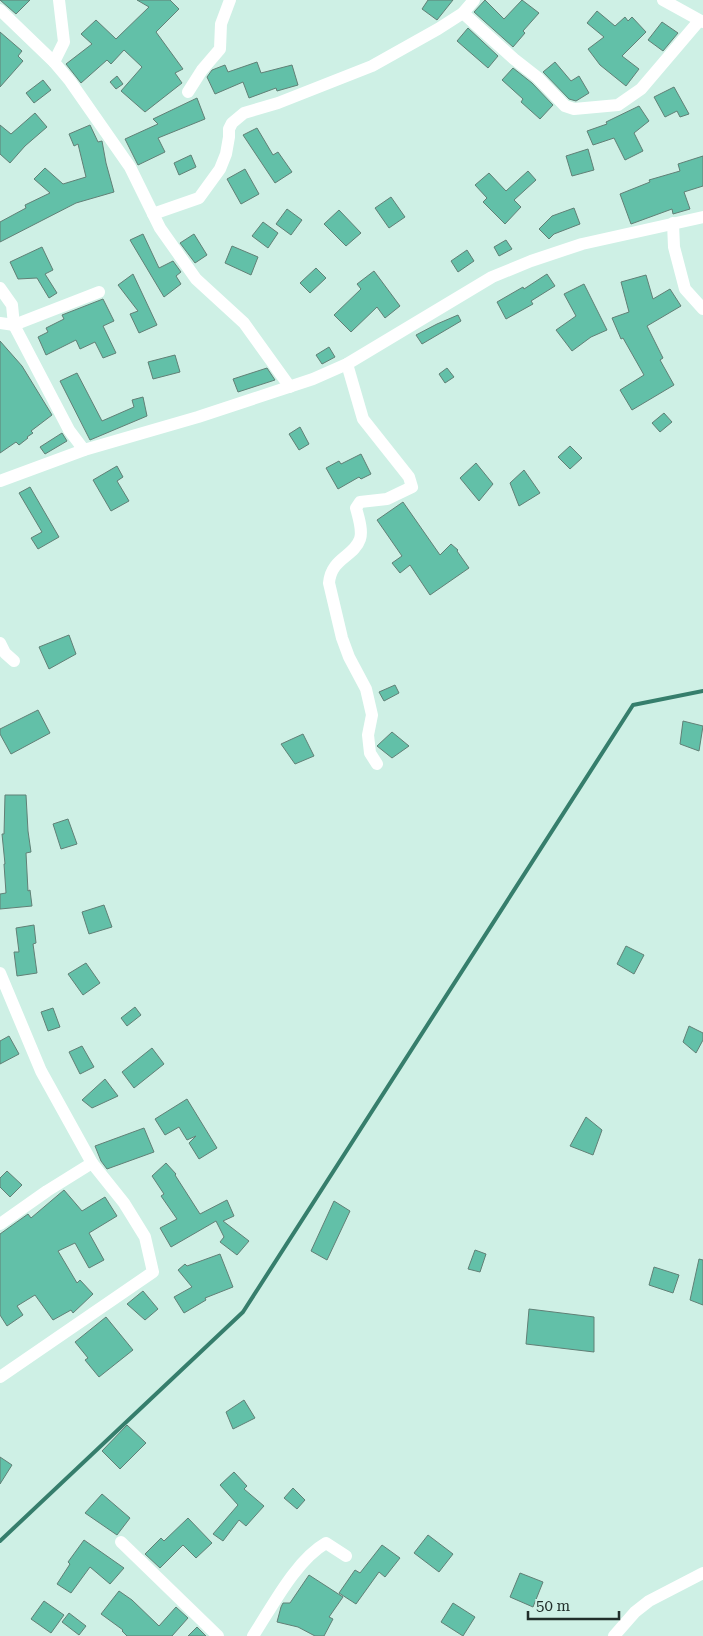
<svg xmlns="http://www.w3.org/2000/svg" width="703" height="1636" viewBox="0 0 703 1636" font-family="'Roboto Serif',serif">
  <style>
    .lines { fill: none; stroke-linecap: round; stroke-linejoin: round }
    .stream { stroke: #367e6c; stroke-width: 4 }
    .building { fill: #62c0a8; stroke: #618076 }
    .minor { stroke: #fff; stroke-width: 12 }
  </style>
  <rect width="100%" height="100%" fill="#cef0e5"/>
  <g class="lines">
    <polyline class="stream" points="0,1541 243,1312 633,705 703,691"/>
  </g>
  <g class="building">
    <polygon points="0,0 30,0 16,14"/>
    <polygon points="137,0 170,0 179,9 156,32 183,69 175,73 182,83 145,112 121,91 142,67 124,50 111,64 107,60 81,83 66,64 92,44 81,34 96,20 116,39 149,7"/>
    <polygon points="428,0 453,0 437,20 422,9"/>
    <polygon points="485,0 504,19 522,0 539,13 523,31 525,33 513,47 474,12"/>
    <polygon points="597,11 615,26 625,17 628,21 632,17 646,32 622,56 639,69 626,86 600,65 588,49 604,37 587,23"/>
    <polygon points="662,22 678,33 663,51 648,40"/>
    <polygon points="468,28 498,56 488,68 457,41"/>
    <polygon points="0,32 22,51 18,56 23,61 0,87"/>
    <polygon points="257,62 261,73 292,65 298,85 277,91 276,88 249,98 243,82 215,94 207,77 212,70 225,65 228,72"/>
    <polygon points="555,62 571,81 579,76 589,93 576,101 569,99 543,72"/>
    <polygon points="513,68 532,83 553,105 540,119 521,102 523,99 502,80"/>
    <polygon points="117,76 123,84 116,89 110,82"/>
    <polygon points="43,80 51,90 34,103 26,93"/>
    <polygon points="674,87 689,114 680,117 677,111 665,117 654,97"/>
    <polygon points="197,98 205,119 158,138 165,152 138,165 125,139 158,124 153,119"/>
    <polygon points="639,106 649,121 634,133 643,151 625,160 614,138 593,145 587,131 607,124 606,122"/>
    <polygon points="35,113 47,127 25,146 10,163 0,154 0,125 11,134"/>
    <polygon points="90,125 98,142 102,141 106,163 114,192 76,203 0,242 0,222 26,208 25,205 50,193 34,179 45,168 63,184 86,177 78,144 74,146 69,134"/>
    <polygon points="257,128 273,155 278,152 292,172 275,183 243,135"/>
    <polygon points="588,149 594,170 572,176 566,156"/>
    <polygon points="191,155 196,167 179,175 174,163"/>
    <polygon points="703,156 703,186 684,192 690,209 673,214 672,209 631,224 620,194 650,182 649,180 680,171 678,164"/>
    <polygon points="245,169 259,194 241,204 227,179"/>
    <polygon points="528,171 536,180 514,200 521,207 505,224 483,202 487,198 475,185 489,173 506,191"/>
    <polygon points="391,197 405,217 389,228 375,208"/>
    <polygon points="574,208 580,224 554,234 549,239 539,229 552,216"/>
    <polygon points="287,209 302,220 291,235 276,224"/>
    <polygon points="339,210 361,233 346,246 324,224"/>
    <polygon points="263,222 278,233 268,248 252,236"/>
    <polygon points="143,234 159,268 173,261 181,272 176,276 181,284 164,297 130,240"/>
    <polygon points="194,234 207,255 195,263 180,243"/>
    <polygon points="506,240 512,249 499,256 494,247"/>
    <polygon points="232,246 258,257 251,275 225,263"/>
    <polygon points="42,247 53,270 45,274 57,293 49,298 37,278 18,279 10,262"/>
    <polygon points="467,250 474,261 458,272 451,261"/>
    <polygon points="316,268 326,278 310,293 300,283"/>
    <polygon points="374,271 400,306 385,318 377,307 351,332 334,315 361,289 357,284"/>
    <polygon points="133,274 157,325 139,333 130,314 138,311 118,285"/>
    <polygon points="547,274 555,286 531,301 533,304 506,319 497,302 523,287 524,289"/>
    <polygon points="646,275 653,299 670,289 681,306 647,326 663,358 660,360 674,385 632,410 620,390 644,375 623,338 621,339 612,318 629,312 621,282"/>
    <polygon points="584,284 607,330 591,337 572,351 556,330 576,316 564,294"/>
    <polygon points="103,299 114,321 103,326 116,353 103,358 95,342 80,349 76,340 46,355 38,337 48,332 46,328 64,319 62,315"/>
    <polygon points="458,315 461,321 422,344 416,335 437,324"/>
    <polygon points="0,341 22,366 52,415 31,431 33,433 27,437 28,438 19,445 16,442 0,453"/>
    <polygon points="329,347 335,357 322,364 316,355"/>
    <polygon points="175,355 180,372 153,379 148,362"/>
    <polygon points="267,368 275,380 238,392 233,379"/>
    <polygon points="447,368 454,377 445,383 439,374"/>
    <polygon points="77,373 102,421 134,407 132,400 143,397 147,416 90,440 60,381"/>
    <polygon points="664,413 672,422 660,432 652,423"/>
    <polygon points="300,427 309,444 299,450 289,434"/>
    <polygon points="62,433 67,441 45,454 40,447"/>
    <polygon points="570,446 582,458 570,469 558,457"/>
    <polygon points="361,454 371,474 361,479 359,477 338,489 326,468 339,461 341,464"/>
    <polygon points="476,463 493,484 479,501 460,478"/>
    <polygon points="117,466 123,477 117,481 129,501 111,511 93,480"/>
    <polygon points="524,470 540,493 519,506 510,483"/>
    <polygon points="30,487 59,537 38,549 31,538 42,532 19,493"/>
    <polygon points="403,502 440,555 451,544 458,550 457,551 469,568 430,595 410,565 400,573 392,563 402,556 377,520"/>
    <polygon points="69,635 76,654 49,669 39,647"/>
    <polygon points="395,685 399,693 384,701 379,692"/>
    <polygon points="38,710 50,733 11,754 0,734 0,729"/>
    <polygon points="683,721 703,726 699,751 680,744"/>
    <polygon points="392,732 409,746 392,758 377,746"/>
    <polygon points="303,734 314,756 295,764 281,744"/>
    <polygon points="5,795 26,795 28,831 31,852 26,853 28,891 30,890 32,906 0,909 0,894 6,893 4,864 5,864 2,834 4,834"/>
    <polygon points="68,819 77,844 61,849 53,824"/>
    <polygon points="104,905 112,927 89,934 82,912"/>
    <polygon points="34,925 36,943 33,944 37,973 17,976 14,952 19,952 16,928"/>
    <polygon points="626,946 644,955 634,974 617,964"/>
    <polygon points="86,963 100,983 83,995 68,974"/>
    <polygon points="135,1007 141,1015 127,1026 121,1018"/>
    <polygon points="53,1008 60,1027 48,1031 41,1012"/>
    <polygon points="689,1026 703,1033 703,1040 696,1053 683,1042"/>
    <polygon points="9,1036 19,1054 0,1064 0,1041"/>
    <polygon points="82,1046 94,1067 80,1074 69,1052"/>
    <polygon points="152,1048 164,1064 134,1088 122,1072"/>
    <polygon points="105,1079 118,1096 92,1108 82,1100"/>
    <polygon points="187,1099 217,1148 199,1159 189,1143 196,1136 187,1140 179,1127 165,1135 155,1119"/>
    <polygon points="586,1117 602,1130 593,1155 570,1146"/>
    <polygon points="144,1128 154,1152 107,1169 101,1161 95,1146"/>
    <polygon points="166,1163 176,1174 175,1175 200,1214 227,1200 234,1216 223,1221 249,1241 237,1255 220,1242 224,1237 216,1221 171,1247 160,1228 177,1219 161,1196 164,1194 152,1176"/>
    <polygon points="7,1171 22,1185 10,1197 0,1187 0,1178"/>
    <polygon points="64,1190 82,1211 105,1197 117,1216 89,1233 104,1260 89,1268 75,1243 58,1251 77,1283 80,1280 93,1294 73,1313 71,1310 53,1320 35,1295 17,1306 23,1315 7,1326 0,1315 0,1234 28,1214 31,1218"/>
    <polygon points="334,1201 350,1211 327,1260 311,1251"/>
    <polygon points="475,1250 486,1254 480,1272 468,1269"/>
    <polygon points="220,1254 233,1287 205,1298 206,1300 184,1313 174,1297 192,1287 178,1270 185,1264 187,1266"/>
    <polygon points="699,1259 703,1260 703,1305 690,1300"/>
    <polygon points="654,1267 679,1275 673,1293 649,1285"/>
    <polygon points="143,1291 158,1309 145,1320 127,1304"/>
    <polygon points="529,1309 594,1317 594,1352 526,1344"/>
    <polygon points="106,1317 133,1350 99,1377 85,1360 88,1358 75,1342"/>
    <polygon points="244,1400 255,1418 233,1429 226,1412"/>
    <polygon points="127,1425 146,1443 120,1469 102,1451"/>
    <polygon points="0,1457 12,1465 0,1484"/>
    <polygon points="234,1472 247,1486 244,1489 264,1506 246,1526 239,1520 223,1541 213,1534 238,1505 220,1485"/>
    <polygon points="293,1488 305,1500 297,1509 284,1498"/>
    <polygon points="102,1494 130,1518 117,1535 85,1513"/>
    <polygon points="188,1518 212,1543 196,1558 183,1545 160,1568 145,1554 161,1538 164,1541"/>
    <polygon points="428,1535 453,1554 439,1572 414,1553"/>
    <polygon points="84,1540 124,1568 110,1584 90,1567 71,1593 57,1584 70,1564 68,1562"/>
    <polygon points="382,1545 400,1558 385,1577 379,1572 356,1604 339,1593 355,1570 360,1573"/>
    <polygon points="520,1573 543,1582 533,1607 510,1597"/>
    <polygon points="309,1575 343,1597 329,1617 333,1619 324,1636 315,1636 298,1627 277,1622 281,1607 283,1603 290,1603"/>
    <polygon points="119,1591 132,1600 159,1626 176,1607 188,1618 172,1636 127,1636 122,1631 123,1630 101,1614"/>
    <polygon points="44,1601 64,1615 51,1633 31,1619"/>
    <polygon points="453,1603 475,1617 463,1636 441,1622"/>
    <polygon points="69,1613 86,1626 79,1635 62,1622"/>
    <polygon points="197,1627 206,1636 188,1636"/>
  </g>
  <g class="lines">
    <g class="minor">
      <polyline points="663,0 703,22"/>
      <polyline points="0,10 54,62 70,81 130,167 160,228 196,279 244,323 290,387"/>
      <polyline points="463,13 514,59 537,77 565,106 574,109 618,105 641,89 699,21"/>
      <polyline points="54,62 64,42 59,0"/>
      <polyline points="188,92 202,70 220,49 221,24 230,0"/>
      <polyline points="153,214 199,198 220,169 226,154 229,137 229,129 232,123 244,113 278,103 372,66 438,29 463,13 474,0"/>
      <polyline points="673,223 674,247 685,289 703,309"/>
      <polyline points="0,288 12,305 14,325 69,430 84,450"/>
      <polyline points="0,323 14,325 99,292"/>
      <path d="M347 364 363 419 409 477 412 487 387 499 360 502 356 508C358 516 363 530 360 539 354 557 331 558 329 583L342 638 349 657 366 689 372 715 368 735 370 753 377 764"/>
      <polyline points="0,481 84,450 198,417 313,379 347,364 492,277 531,261 582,244 703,217"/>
      <polyline points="0,643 5,653 14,661"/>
      <polyline points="0,973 41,1071 92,1163 47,1191 0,1224"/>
      <polyline points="0,1377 153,1272 145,1237 124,1203 92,1163"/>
      <polyline points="121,1542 218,1636"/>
      <path d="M253 1636C272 1607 296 1560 326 1543L346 1556"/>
      <polyline points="614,1636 635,1612 649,1601 703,1573"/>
    </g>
  </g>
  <path d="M528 1611v8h91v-8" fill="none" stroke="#212e2a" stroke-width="2.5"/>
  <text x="536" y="1611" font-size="15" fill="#212e2a" stroke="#cef0e5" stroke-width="4" paint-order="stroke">50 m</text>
</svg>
